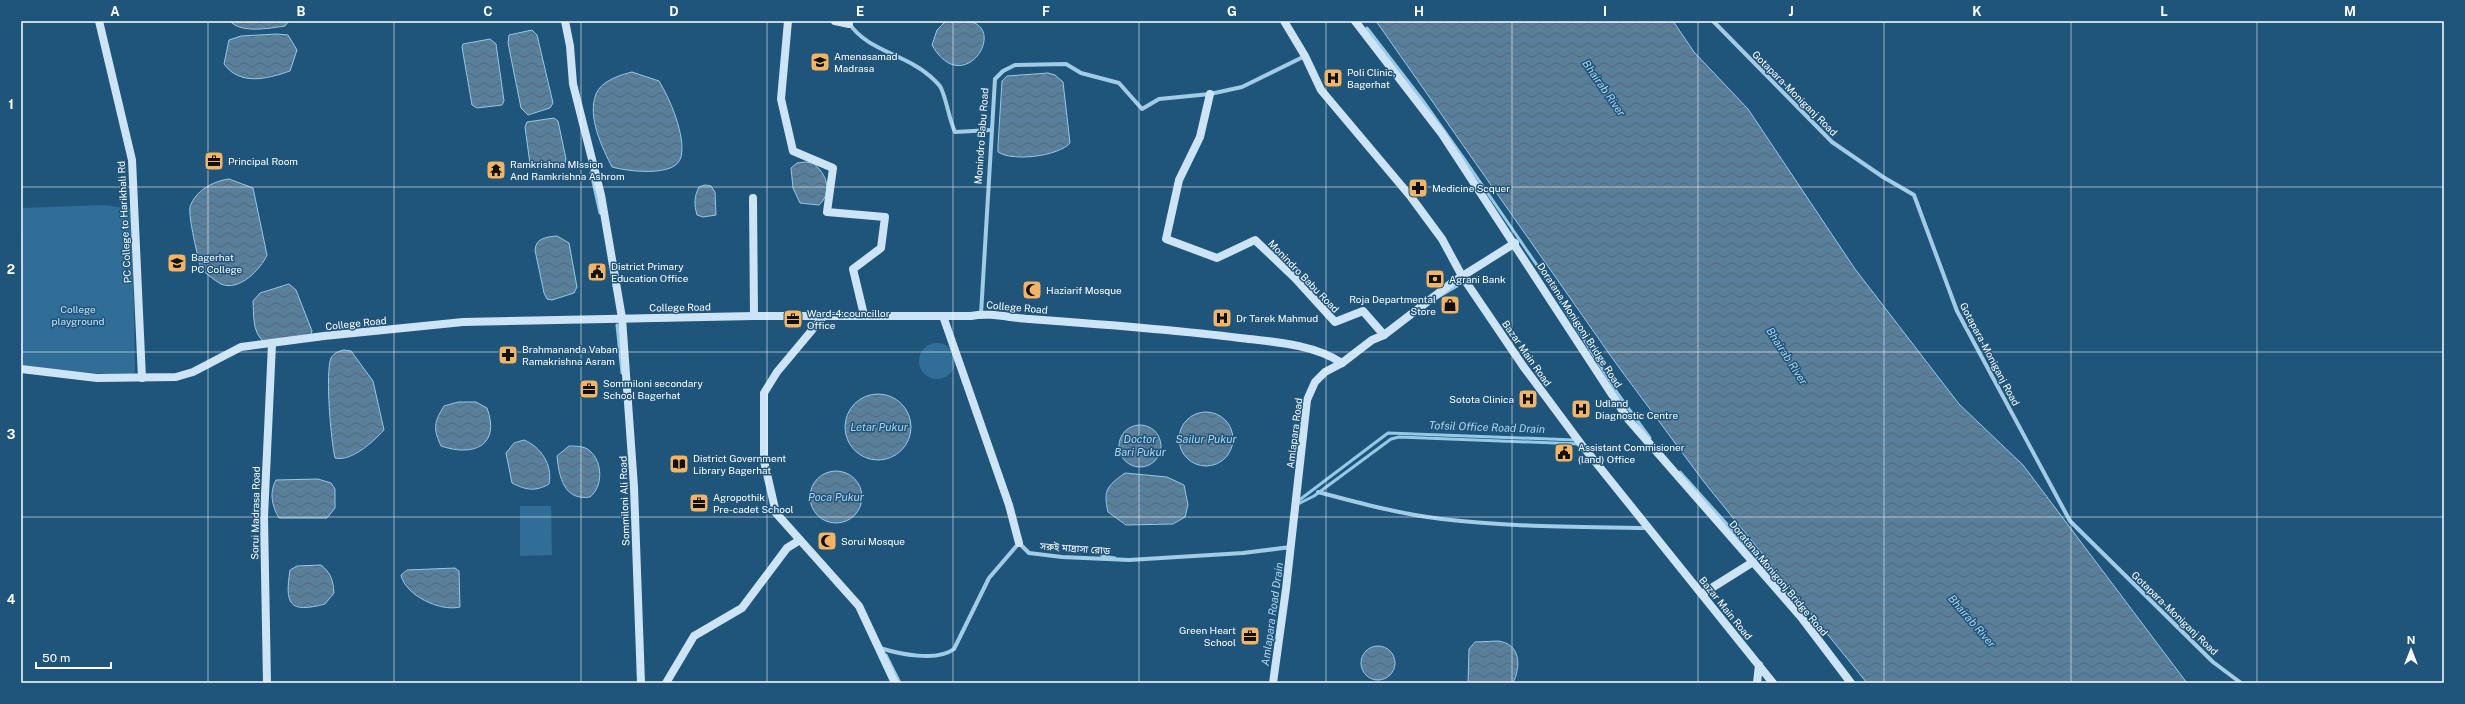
<svg xmlns="http://www.w3.org/2000/svg" width="2465" height="704" viewBox="0 0 2465 704" font-family="'Public Sans','Noto Sans Bengali',sans-serif">
  <style>
    .green { fill: #306e97 }
    .water { fill: url(#water-waves); stroke: #96c8e7 }
    .lines { fill: none; stroke-linecap: round; stroke-linejoin: round }
    .stream { stroke: #96c8e7; stroke-width: 3 }
    .street { stroke: #a2cbe6; stroke-width: 4 }
    .secondary { stroke: #cce4f5; stroke-width: 8 }
    .grid { fill: none; stroke: #fff; stroke-width: 1; stroke-opacity: 0.55 }
    .labels { text-anchor: middle; stroke-width: 3; stroke-linejoin: round; paint-order: stroke }
    .poi-label { font-size: 10px; fill: #fff; stroke: #20557b; text-anchor: start }
    .street-label { font-size: 10px; fill: #fff; stroke: #20557b }
    .park-label { font-size: 10px; fill: #c6e2f5; stroke: #20557b }
    .water-label { font-size: 11px; font-style: italic; fill: #aed4ee; stroke: #20557b }
    .neatline { fill: none; stroke: #fff; stroke-width: 1.5 }
    .grid-label { font-size: 13px; text-anchor: middle; font-weight: bold; fill: #fff }
  </style>
  <defs>
    <pattern id="water-waves" width="16" height="10" patternUnits="userSpaceOnUse"><rect width="16" height="10" fill="#597f9b"/><path d="M0 5q4-4 8 0t8 0" fill="none" stroke="#536877"/></pattern>
  </defs>
  <rect width="100%" height="100%" fill="#20557b"/>
  <g class="green">
    <polygon points="104,205 130,209 132,212 135,373 132,375 120,375 21,367 23,208"/>
    <circle cx="937" cy="361" r="18"/>
    <polygon points="520,506 551,506 552,555 520,556"/>
  </g>
  <g class="water">
    <path d="M230 21H289L285 26C270 28 241 34 230 21Z"/>
    <path d="M946 21C953 21 961 20 968 21 1009 28 963 100 932 45L937 30Z"/>
    <polygon points="1376,21 1673,21 1694,52 1748,109 1855,269 1959,404 2023,465 2187,683 1867,683 1704,482 1615,362"/>
    <polygon points="532,30 537,35 553,103 550,108 528,115 521,108 508,43 509,35"/>
    <path d="M277 34 288 35 297 50 290 71C267 79 240 86 224 64L229 40 241 36Z"/>
    <polygon points="490,39 496,44 504,101 502,105 477,108 472,105 462,47 463,44"/>
    <path d="M632 72 659 81C670 99 686 136 681 157 676 178 626 171 612 167 602 147 587 117 596 94 601 81 620 75 632 72Z"/>
    <path d="M1048 73 1055 75 1063 82 1070 143C1059 156 1013 162 998 152V145L1002 81 1007 76Z"/>
    <polygon points="554,118 558,121 566,159 565,163 537,168 530,164 525,127 527,122"/>
    <path d="M805 162 813 163C827 174 833 192 819 205L800 203 793 188 791 168 797 163Z"/>
    <path d="M229 179 253 188 267 255C261 269 239 292 221 284 214 280 207 274 201 269 198 258 188 216 190 207 195 191 213 181 229 179Z"/>
    <path d="M705 185 711 186 715 192 716 215 703 217 697 215C694 204 694 197 699 187Z"/>
    <path d="M557 236 569 243 577 287 574 293 552 300 547 299 544 293 535 250C536 238 546 237 557 236Z"/>
    <path d="M289 284 296 290 312 331 311 335 263 341C252 331 254 315 253 301L260 293Z"/>
    <path d="M344 350 351 351 373 381 384 430C373 442 351 462 335 458 331 441 325 373 331 358 334 353 339 351 344 350Z"/>
    <circle cx="878" cy="427" r="33"/>
    <path d="M458 402H476L487 408C501 446 473 457 441 446 433 429 434 422 444 406Z"/>
    <circle cx="1206" cy="439" r="27"/>
    <circle cx="1140" cy="446" r="21"/>
    <path d="M524 440C541 447 553 465 549 484 535 492 526 490 512 483L506 453 514 443Z"/>
    <path d="M569 446C576 446 585 446 590 451 603 462 603 487 590 497 564 501 559 477 557 456Z"/>
    <circle cx="836" cy="497" r="26"/>
    <path d="M1125 473 1167 477 1184 485 1188 505 1185 517 1173 524 1126 525 1108 512C1103 490 1107 486 1125 473Z"/>
    <path d="M318 479 331 483 335 489V508L327 518H279C272 506 269 493 276 480Z"/>
    <path d="M321 565C331 573 333 580 334 593L325 604C288 614 285 603 290 570L297 566Z"/>
    <path d="M455 568 459 571 460 607C440 612 405 595 401 575L407 570Z"/>
    <path d="M1498 641C1521 644 1521 666 1513 683H1468L1469 649 1475 642Z"/>
    <circle cx="1378" cy="663" r="17"/>
  </g>
  <g class="lines">
    <g class="stream">
      <polyline points="1367,28 1424,102 1465,160 1545,277 1618,394 1650,438"/>
      <polyline points="591,173 600,213"/>
      <polygon points="1461,274 1519,361 1581,444 1399,437 1391,439 1314,496 1296,505 1308,399 1315,383 1326,372 1342,363 1372,341 1384,335 1411,313 1457,286"/>
      <polyline points="617,325 622,373"/>
      <polyline points="1680,472 1762,563 1789,597"/>
      <polyline points="1298,501 1388,433 1575,440"/>
      <polyline points="1102,556 1115,558"/>
      <polyline points="886,655 900,683"/>
    </g>
    <g class="street">
      <polyline points="1713,21 1832,142 1883,177 1914,195 1957,311 2070,521 2213,662 2241,683"/>
      <path d="M849 23C867 51 906 54 931 77 934 80 939 84 941 88 947 101 949 119 955 132L991 130"/>
      <polyline points="981,314 995,79 1003,71 1015,65 1066,64 1081,73 1119,83 1142,109 1159,99 1210,94 1242,87 1305,56"/>
      <path d="M1318 492C1359 503 1400 514 1442 519 1510 527 1580 527 1648 528"/>
      <path d="M880 648C899 654 937 662 954 649L989 578 1019 543 1029 553 1062 557 1129 560 1243 553 1291 547"/>
    </g>
    <g class="secondary">
      <polyline points="99,21 132,160 142,378"/>
      <polyline points="565,21 570,46 573,84 601,195 622,318 634,487 641,683"/>
      <polyline points="788,21 781,99 793,151 833,168 827,212 885,217 881,248 853,269 864,315"/>
      <polyline points="835,21 849,24"/>
      <polyline points="1284,21 1305,56 1321,90 1411,197 1442,239 1462,276 1523,366 1581,444 1773,683"/>
      <polyline points="1355,21 1442,134 1628,419 1801,617 1851,683"/>
      <polyline points="1210,94 1200,137 1179,180 1166,239 1217,258 1255,240 1295,278 1335,322 1363,311 1384,335"/>
      <polyline points="753,198 754,316"/>
      <polyline points="943,316 1009,505 1019,543"/>
      <polyline points="823,317 777,372 764,393 764,461 776,513 859,606 895,683"/>
      <path d="M21 369 97 378 176 377 193 372 241 347 324 336 463 322 754 316H971C990 312 1010 318 1029 319 1099 324 1170 329 1240 338 1275 342 1313 344 1342 363"/>
      <polyline points="1702,594 1753,562"/>
      <polyline points="267,683 264,517 272,344"/>
      <polyline points="666,683 694,636 742,608 787,548 800,540"/>
      <polyline points="1273,683 1286,589 1307,400 1315,382 1325,372 1342,363 1372,340 1384,335 1453,282 1515,243"/>
      <polyline points="1757,683 1759,665"/>
    </g>
  </g>
  <path class="grid" d="M208 21V683M394 21V683M581 21V683M767 21V683M953 21V683M1139 21V683M1326 21V683M1512 21V683M1698 21V683M1884 21V683M2071 21V683M2257 21V683M21 187H2444M21 352H2444M21 517H2444"/>
  <defs>
    <g id="school-square" transform="scale(1)"><rect x="-9" y="-9" width="18" height="18" rx="4" fill="#f3b563" stroke="#20557b"/><path d="M0-5L7-2L0 1L-7-2ZM-4 1L0 2.5L4 1V4Q0 6-4 4Z" fill="#111"/></g>
    <g id="hospital-square" transform="scale(1)"><rect x="-9" y="-9" width="18" height="18" rx="4" fill="#f3b563" stroke="#20557b"/><path d="M-5-5h3v3.5h4V-5h3V5h-3V1.5h-4V5h-3Z" fill="#111"/></g>
    <g id="office-square" transform="scale(1)"><rect x="-9" y="-9" width="18" height="18" rx="4" fill="#f3b563" stroke="#20557b"/><path d="M-6-3h4V-5.5h4V-3h4V5H-6ZM-1-4.5V-3h2v-1.5ZM-6 0V1H6V0Z" fill="#111"/></g>
    <g id="temple-square" transform="scale(1)"><rect x="-9" y="-9" width="18" height="18" rx="4" fill="#f3b563" stroke="#20557b"/><path d="M0-6L5-2H3V0L6.5 2.5H4V6H1.5V3h-3V6H-4V2.5H-6.5L-3 0V-2H-5Z" fill="#111"/></g>
    <g id="pharmacy-square" transform="scale(1)"><rect x="-9" y="-9" width="18" height="18" rx="4" fill="#f3b563" stroke="#20557b"/><path d="M-2-6h4v4h4v4h-4v4h-4v-4h-4v-4h4Z" fill="#111"/></g>
    <g id="university-square" transform="scale(1)"><rect x="-9" y="-9" width="18" height="18" rx="4" fill="#f3b563" stroke="#20557b"/><path d="M0-5L7-2L0 1L-7-2ZM-4 1L0 2.5L4 1V4Q0 6-4 4Z" fill="#111"/></g>
    <g id="civic-square" transform="scale(1)"><rect x="-9" y="-9" width="18" height="18" rx="4" fill="#f3b563" stroke="#20557b"/><path d="M-.6-6.5H3V-4.5H.6V-3L4-1V1h2V6H-6V1h2V-1L-.6-3ZM-1.2 2.5V6h2.4V2.5Z" fill="#111"/></g>
    <g id="bank-square" transform="scale(1)"><rect x="-9" y="-9" width="18" height="18" rx="4" fill="#f3b563" stroke="#20557b"/><path d="M-6-4H6V4H-6ZM0-2.3a2.3 2.3 0 1 0 0 4.6a2.3 2.3 0 1 0 0-4.6Z" fill="#111"/></g>
    <g id="mosque-square" transform="scale(1)"><rect x="-9" y="-9" width="18" height="18" rx="4" fill="#f3b563" stroke="#20557b"/><path d="M3.5-4.9A6 6 0 1 0 3.5 4.9A5 5 0 1 1 3.5-4.9Z" fill="#111"/></g>
    <g id="shop-square" transform="scale(1)"><rect x="-9" y="-9" width="18" height="18" rx="4" fill="#f3b563" stroke="#20557b"/><path d="M-5-2.5h2.3a2.7 3.5 0 0 1 5.4 0H5L5.5 6h-11ZM-1.5-2.5h3a1.5 2.3 0 0 0-3 0Z" fill="#111"/></g>
    <g id="library-square" transform="scale(1)"><rect x="-9" y="-9" width="18" height="18" rx="4" fill="#f3b563" stroke="#20557b"/><path d="M-6-4Q-3-5.5-.7-3.5V5Q-3 3-6 4ZM6-4Q3-5.5 .7-3.5V5Q3 3 6 4Z" fill="#111"/></g>
  </defs>
  <g fill-rule="evenodd">
    <use href="#school-square" x="820" y="62"/>
    <use href="#hospital-square" x="1333" y="78"/>
    <use href="#office-square" x="214" y="161"/>
    <use href="#temple-square" x="496" y="170"/>
    <use href="#pharmacy-square" x="1418" y="188"/>
    <use href="#university-square" x="177" y="263"/>
    <use href="#civic-square" x="597" y="272"/>
    <use href="#bank-square" x="1435" y="279"/>
    <use href="#mosque-square" x="1032" y="290"/>
    <use href="#shop-square" x="1450" y="305"/>
    <use href="#hospital-square" x="1222" y="318"/>
    <use href="#office-square" x="793" y="319"/>
    <use href="#pharmacy-square" x="508" y="355"/>
    <use href="#office-square" x="589" y="389"/>
    <use href="#hospital-square" x="1528" y="399"/>
    <use href="#hospital-square" x="1581" y="409"/>
    <use href="#civic-square" x="1564" y="453"/>
    <use href="#library-square" x="679" y="464"/>
    <use href="#office-square" x="699" y="503"/>
    <use href="#mosque-square" x="827" y="541"/>
    <use href="#office-square" x="1250" y="636"/>
  </g>
  <g class="labels">
    <g class="poi-label">
      <text x="834" y="60">Amenasamad<tspan x="834" dy="12">Madrasa</tspan></text>
      <text x="1347" y="76">Poli Clinic,<tspan x="1347" dy="12">Bagerhat</tspan></text>
      <text x="228" y="165">Principal Room</text>
      <text x="510" y="168">Ramkrishna MIssion<tspan x="510" dy="12">And Ramkrishna Ashrom</tspan></text>
      <text x="1432" y="192">Medicine Scquer</text>
      <text x="191" y="261">Bagerhat<tspan x="191" dy="12">PC College</tspan></text>
      <text x="611" y="270">District Primary<tspan x="611" dy="12">Education Office</tspan></text>
      <text x="1449" y="283">Agrani Bank</text>
      <text x="1046" y="294">Haziarif Mosque</text>
      <text x="1436" y="303" text-anchor="end">Roja Departmental<tspan x="1436" dy="12">Store</tspan></text>
      <text x="807" y="317">Ward-4.councillor<tspan x="807" dy="12">Office</tspan></text>
      <text x="1236" y="322">Dr Tarek Mahmud</text>
      <text x="522" y="353">Brahmananda Vaban<tspan x="522" dy="12">Ramakrishna Asram</tspan></text>
      <text x="603" y="387">Sommiloni secondary<tspan x="603" dy="12">School Bagerhat</tspan></text>
      <text x="1514" y="403" text-anchor="end">Sotota Clinica</text>
      <text x="1595" y="407">Udland<tspan x="1595" dy="12">Diagnostic Centre</tspan></text>
      <text x="1578" y="451">Assistant Commisioner<tspan x="1578" dy="12">(land) Office</tspan></text>
      <text x="693" y="462">District Government<tspan x="693" dy="12">Library Bagerhat</tspan></text>
      <text x="713" y="501">Agropothik<tspan x="713" dy="12">Pre-cadet School</tspan></text>
      <text x="841" y="545">Sorui Mosque</text>
      <text x="1236" y="634" text-anchor="end">Green Heart<tspan x="1236" dy="12">School</tspan></text>
    </g>
    <g class="street-label">
      <text transform="translate(1795 93) rotate(45)" y="4">Gotapara-Moniganj Road</text>
      <text transform="translate(981 136) rotate(-86)" y="4">Monindro Babu Road</text>
      <text transform="translate(124 222) rotate(-93)" y="4">PC College to Harikhali Rd</text>
      <text transform="translate(1304 276) rotate(46)" y="4">Monindro Babu Road</text>
      <text transform="translate(680 307) rotate(-1)" y="4">College Road</text>
      <text transform="translate(1017 307) rotate(5)" y="4">College Road</text>
      <text transform="translate(356 323) rotate(-6)" y="4">College Road</text>
      <text transform="translate(1580 325) rotate(57)" y="4">Doratana Monigonj Bridge Road</text>
      <text transform="translate(1527 353) rotate(55)" y="4">Bazar Main Road</text>
      <text transform="translate(1990 354) rotate(62)" y="4">Gotapara-Moniganj Road</text>
      <text transform="translate(1294 433) rotate(-83)" y="4">Amlapara Road</text>
      <text transform="translate(624 501) rotate(-92)" y="4">Sommiloni Ali Road</text>
      <text transform="translate(255 513) rotate(-89)" y="4">Sorui Madrasa Road</text>
      <text transform="translate(1075 548) rotate(4)" y="4">সরুই মাদ্রাসা রোড</text>
      <text transform="translate(1779 578) rotate(50)" y="4">Doratana Monigonj Bridge Road</text>
      <text transform="translate(1726 608) rotate(51)" y="4">Bazar Main Road</text>
      <text transform="translate(2175 613) rotate(44)" y="4">Gotapara-Moniganj Road</text>
    </g>
    <g class="park-label">
      <text x="78" y="313">College<tspan x="78" dy="12">playground</tspan></text>
    </g>
    <g class="water-label">
      <text transform="translate(1604 88) rotate(55)" y="4">Bhairab River</text>
      <text transform="translate(1787 356) rotate(57)" y="4">Bhairab River</text>
      <text x="879" y="431">Letar Pukur</text>
      <text transform="translate(1487 427) rotate(2)" y="4">Tofsil Office Road Drain</text>
      <text x="1140" y="443">Doctor<tspan x="1140" dy="13">Bari Pukur</tspan></text>
      <text x="1206" y="443">Sailur Pukur</text>
      <text x="836" y="501">Poca Pukur</text>
      <text transform="translate(1272 614) rotate(-82)" y="4">Amlapara Road Drain</text>
      <text transform="translate(1972 621) rotate(49)" y="4">Bhairab River</text>
    </g>
  </g>
  <rect width="2465" height="704" fill="none" stroke="#20557b" stroke-width="44"/>
  <g transform="translate(2411 650)" stroke="#20557b" stroke-width="3" paint-order="stroke">
  <path d="M0-3L7 15L0 10L-7 15Z" fill="#ffffff"/>
  <text y="-6" font-size="11" font-weight="bold" text-anchor="middle" fill="#ffffff">N</text>
  </g>
  <path d="M36 662v6h75v-6" fill="none" stroke="#ffffff" stroke-width="2"/>
  <text x="42" y="662" font-size="12" fill="#ffffff" stroke="#20557b" stroke-width="3" paint-order="stroke">50 m</text>
  <rect x="22" y="22" width="2421" height="660" class="neatline"/>
  <g class="grid-label">
    <text x="115" y="16">A</text>
    <text x="301" y="16">B</text>
    <text x="488" y="16">C</text>
    <text x="674" y="16">D</text>
    <text x="860" y="16">E</text>
    <text x="1046" y="16">F</text>
    <text x="1232" y="16">G</text>
    <text x="1419" y="16">H</text>
    <text x="1605" y="16">I</text>
    <text x="1791" y="16">J</text>
    <text x="1977" y="16">K</text>
    <text x="2164" y="16">L</text>
    <text x="2350" y="16">M</text>
    <text x="11" y="109">1</text>
    <text x="11" y="274">2</text>
    <text x="11" y="439">3</text>
    <text x="11" y="604">4</text>
  </g>
</svg>
